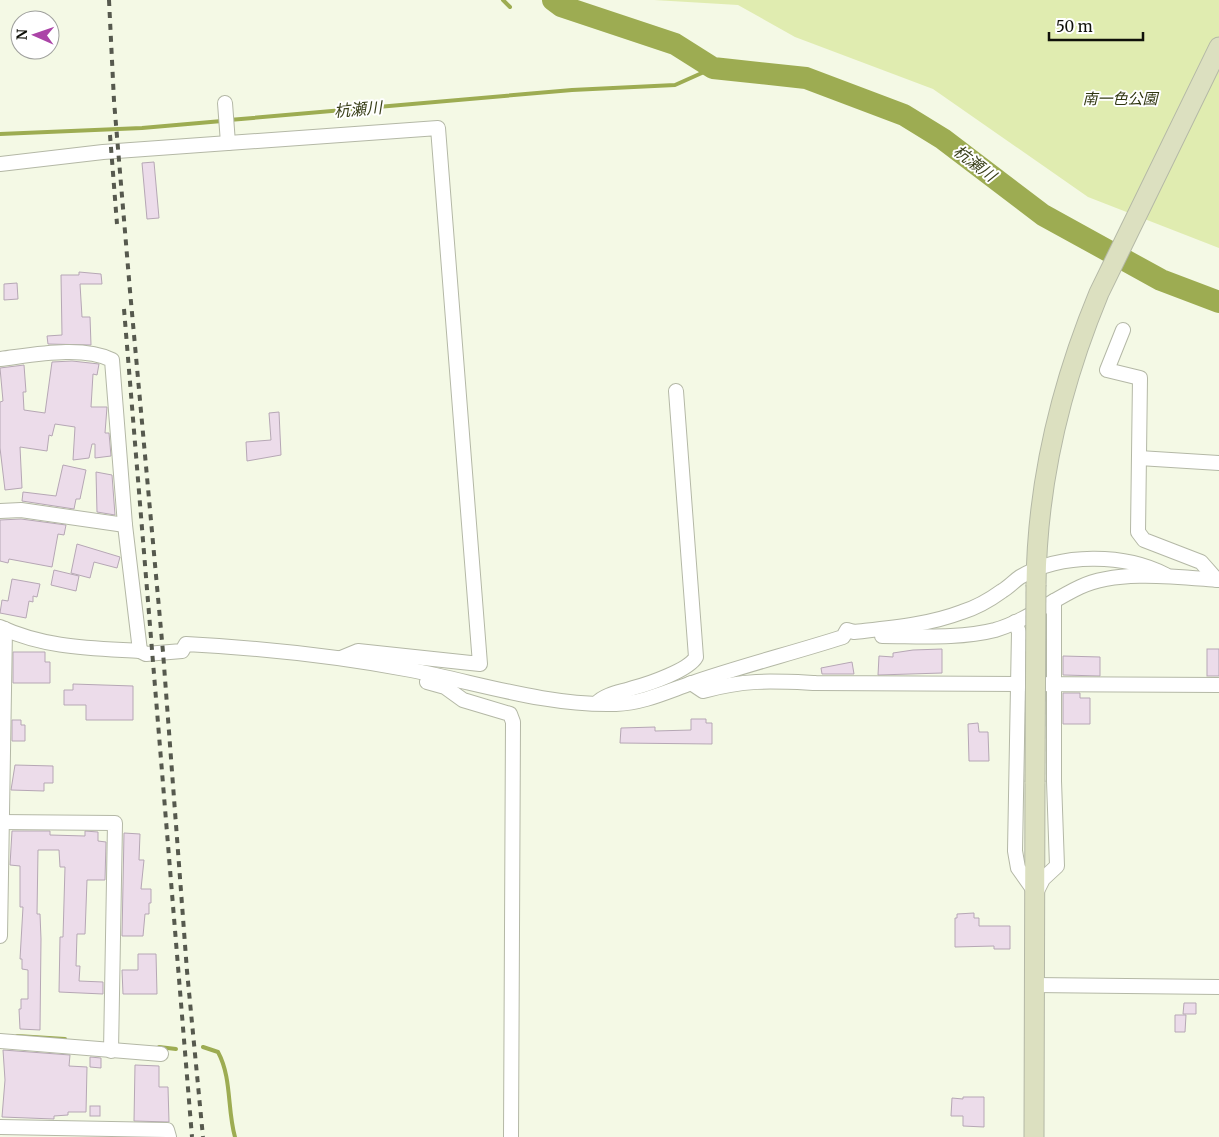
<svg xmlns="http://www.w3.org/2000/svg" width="1219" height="1137" viewBox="0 0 1219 1137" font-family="Merriweather,'Noto Sans JP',serif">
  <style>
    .park { fill: #e0ecb0 }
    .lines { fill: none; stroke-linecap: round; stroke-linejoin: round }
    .stream { stroke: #9dac52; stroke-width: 4 }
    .river { stroke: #9dac52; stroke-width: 22 }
    .building { fill: #ecdcea; stroke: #b6a7b5 }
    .street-casing { stroke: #b4b8a6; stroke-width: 16 }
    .secondary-casing { stroke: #b4b8a6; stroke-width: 21 }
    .street { stroke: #fff; stroke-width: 14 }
    .secondary { stroke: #dce0c0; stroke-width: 19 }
    .rail { stroke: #56594e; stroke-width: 4; stroke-dasharray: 6 6; stroke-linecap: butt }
    .secondary-bridge-casing { stroke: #b4b8a6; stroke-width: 21; stroke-linecap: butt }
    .secondary-bridge { stroke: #dce0c0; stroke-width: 19 }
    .labels { text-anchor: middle; stroke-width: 4; stroke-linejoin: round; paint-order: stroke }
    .park-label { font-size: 15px; font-style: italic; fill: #313711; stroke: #fff }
    .water-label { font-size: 16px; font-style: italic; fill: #3a401a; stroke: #fff }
  </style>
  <rect width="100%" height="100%" fill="#f4f9e5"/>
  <polygon class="park" points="654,0 1219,0 1219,248 1088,197 933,89 795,37 738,5"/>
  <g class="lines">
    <g class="stream">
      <polyline points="503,0 510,7"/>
      <polyline points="229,120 572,90 675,85 713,68"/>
      <polyline points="0,134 142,128 222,121"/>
      <polyline points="17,1036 65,1039"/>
      <polyline points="159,1047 176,1049"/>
      <path d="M203 1047 218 1052C232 1078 227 1109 235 1137"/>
    </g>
    <polyline class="river" points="553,0 561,6 675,44 713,68 806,78 904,115 943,139 1043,215 1161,280 1219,302"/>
  </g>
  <g class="building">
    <polygon points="154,162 159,218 147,219 142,163"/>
    <polygon points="79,272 101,274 102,284 80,284 82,317 90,317 91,345 48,344 47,336 62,335 61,275 79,275"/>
    <polygon points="17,283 18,299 4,300 4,284"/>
    <polygon points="72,361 99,364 97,375 93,374 91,407 107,407 105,433 109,433 111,456 95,458 95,444 92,444 89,458 73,460 75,427 55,424 52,436 49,435 47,451 20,447 22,488 5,490 0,448 0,402 3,401 0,368 24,365 26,392 23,392 24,410 45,413 52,362"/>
    <polygon points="279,412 281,455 247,461 246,442 271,440 269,413"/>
    <polygon points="63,465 86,470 80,499 76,499 74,509 22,501 23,492 56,496"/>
    <polygon points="96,472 112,475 115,515 97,512"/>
    <polygon points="21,519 66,525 64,535 58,534 52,567 9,559 8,563 0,561 0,520"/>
    <polygon points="77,544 120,557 117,568 94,562 90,578 71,573"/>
    <polygon points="54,570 79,576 76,591 51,585"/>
    <polygon points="12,579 40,584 37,597 33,596 33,602 29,601 26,618 0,613 2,600 8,601"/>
    <polygon points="942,649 942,673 878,675 879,656 893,657 893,653 913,650"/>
    <rect x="1207" y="649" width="12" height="27"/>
    <polygon points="13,652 45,652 45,662 50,662 50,683 13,683"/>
    <polygon points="1063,656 1100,657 1100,676 1063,675"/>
    <polygon points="852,662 854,674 822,674 821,668"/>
    <polygon points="73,684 133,686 133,720 86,720 86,705 64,705 64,690 73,690"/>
    <polygon points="1063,693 1080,693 1080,698 1090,698 1090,724 1063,724"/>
    <polygon points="691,719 706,719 706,723 712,723 712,744 620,743 621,728 655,727 655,731 691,730"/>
    <polygon points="12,720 21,720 21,725 25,725 25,741 12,741"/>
    <polygon points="978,723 979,732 988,732 989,761 969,761 968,724"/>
    <polygon points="15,765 53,766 53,783 44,783 44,791 11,790"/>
    <polygon points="12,831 50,831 50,835 85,836 85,831 98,832 98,841 106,842 105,880 87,880 85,934 77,934 76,966 80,966 79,981 103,982 103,994 59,992 60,937 63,937 65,867 60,867 59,850 38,850 37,914 40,914 41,939 40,1030 20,1029 19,1009 21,1009 21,999 28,999 28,970 22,969 22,959 20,959 23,907 20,907 20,866 10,865"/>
    <polygon points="124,833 140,834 139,860 144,860 141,889 151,889 151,903 149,903 149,914 145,914 143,936 122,936"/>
    <polygon points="974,913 974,918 979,918 979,926 1010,926 1010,949 994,949 994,946 955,947 955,918 957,918 957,914"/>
    <polygon points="138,954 156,954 157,994 123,994 122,970 138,970"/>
    <polygon points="1184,1003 1196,1003 1196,1014 1183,1014"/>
    <polygon points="1175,1015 1186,1015 1185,1032 1175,1032"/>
    <polygon points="3,1050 70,1055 69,1066 87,1067 86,1112 68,1112 68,1115 54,1116 54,1119 2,1117 5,1080"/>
    <polygon points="90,1057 101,1058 101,1068 90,1067"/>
    <polygon points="135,1065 159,1066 159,1087 168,1087 169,1122 134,1121"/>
    <polygon points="963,1097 984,1097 984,1127 963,1126 963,1116 951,1116 952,1098 963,1099"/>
    <rect x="90" y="1106" width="10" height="10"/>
  </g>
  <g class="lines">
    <g class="street-casing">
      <g id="street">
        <polyline points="225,103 228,143"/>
        <polyline points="0,164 103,152 438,128 480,664 358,651 341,658"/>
        <polyline points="1123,330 1107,370 1140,378 1138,532 1144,540 1201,562 1217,580"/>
        <path d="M0 359C33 355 82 345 112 360L125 525 140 651"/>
        <polyline points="1139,458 1219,463"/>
        <polyline points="0,511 21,510 125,525"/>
        <polyline points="1015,622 1019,632 1015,851 1018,868 1035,892"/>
        <path d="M0 627C45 648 91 648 140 651L146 654 182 651 186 644C262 648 337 656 411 670 479 683 546 706 616 704 643 703 666 692 692 683 741 666 793 653 843 637L847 630 854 632C890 628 928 625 962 612 975 608 991 599 1002 591 1009 587 1014 581 1020 577 1061 553 1124 553 1166 575"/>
        <path d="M882 636C919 636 960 639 995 630 1026 621 1052 600 1080 587 1117 569 1179 577 1219 580"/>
        <polyline points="427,682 445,687 463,700 510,714 513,722 511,1137"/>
        <path d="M691 683 703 691C746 679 772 681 816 683L1219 685"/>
        <path d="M597 703C605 694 622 692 633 688 649 684 689 670 696 657L676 391"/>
        <polyline points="0,822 115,823 111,1051"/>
        <polyline points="1036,893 1043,879 1057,866 1054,781 1054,601"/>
        <polyline points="0,936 5,629"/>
        <polyline points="1034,985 1219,987"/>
        <polyline points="0,1041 161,1054"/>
        <polyline points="0,1127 167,1130 169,1137"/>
      </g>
    </g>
    <g class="secondary-casing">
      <g id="secondary">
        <path d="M1036 585C1037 483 1060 387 1099 293L1219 47"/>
        <polyline points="1034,1137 1035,782"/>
      </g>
    </g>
    <use href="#street" class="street"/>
    <use href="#secondary" class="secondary"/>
    <g class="rail">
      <polyline points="109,0 114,101 130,291 163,652 187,971 203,1137"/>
      <polyline points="110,135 117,224"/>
      <polyline points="124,309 192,1137"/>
    </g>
    <g class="secondary-bridge-casing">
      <polyline id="secondary-bridge" points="1035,782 1036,585"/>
    </g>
    <use href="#secondary-bridge" class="secondary-bridge"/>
  </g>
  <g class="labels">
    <g class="park-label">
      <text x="1120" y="104">南一色公園</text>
    </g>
    <g class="water-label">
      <text transform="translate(358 109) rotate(-5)" y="6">杭瀬川</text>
      <text transform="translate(975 163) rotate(37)" y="6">杭瀬川</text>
    </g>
  </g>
  <g transform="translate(35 35) rotate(272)"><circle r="24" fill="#ffffff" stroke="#9fa09d"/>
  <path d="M0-4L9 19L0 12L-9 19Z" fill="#ab44a7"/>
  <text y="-8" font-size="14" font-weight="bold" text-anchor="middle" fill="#10110a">N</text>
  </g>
  <path d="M1049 32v8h94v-8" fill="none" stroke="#10110a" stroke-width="2.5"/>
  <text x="1056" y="32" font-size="15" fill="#10110a" stroke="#ffffff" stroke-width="4" paint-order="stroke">50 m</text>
</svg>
